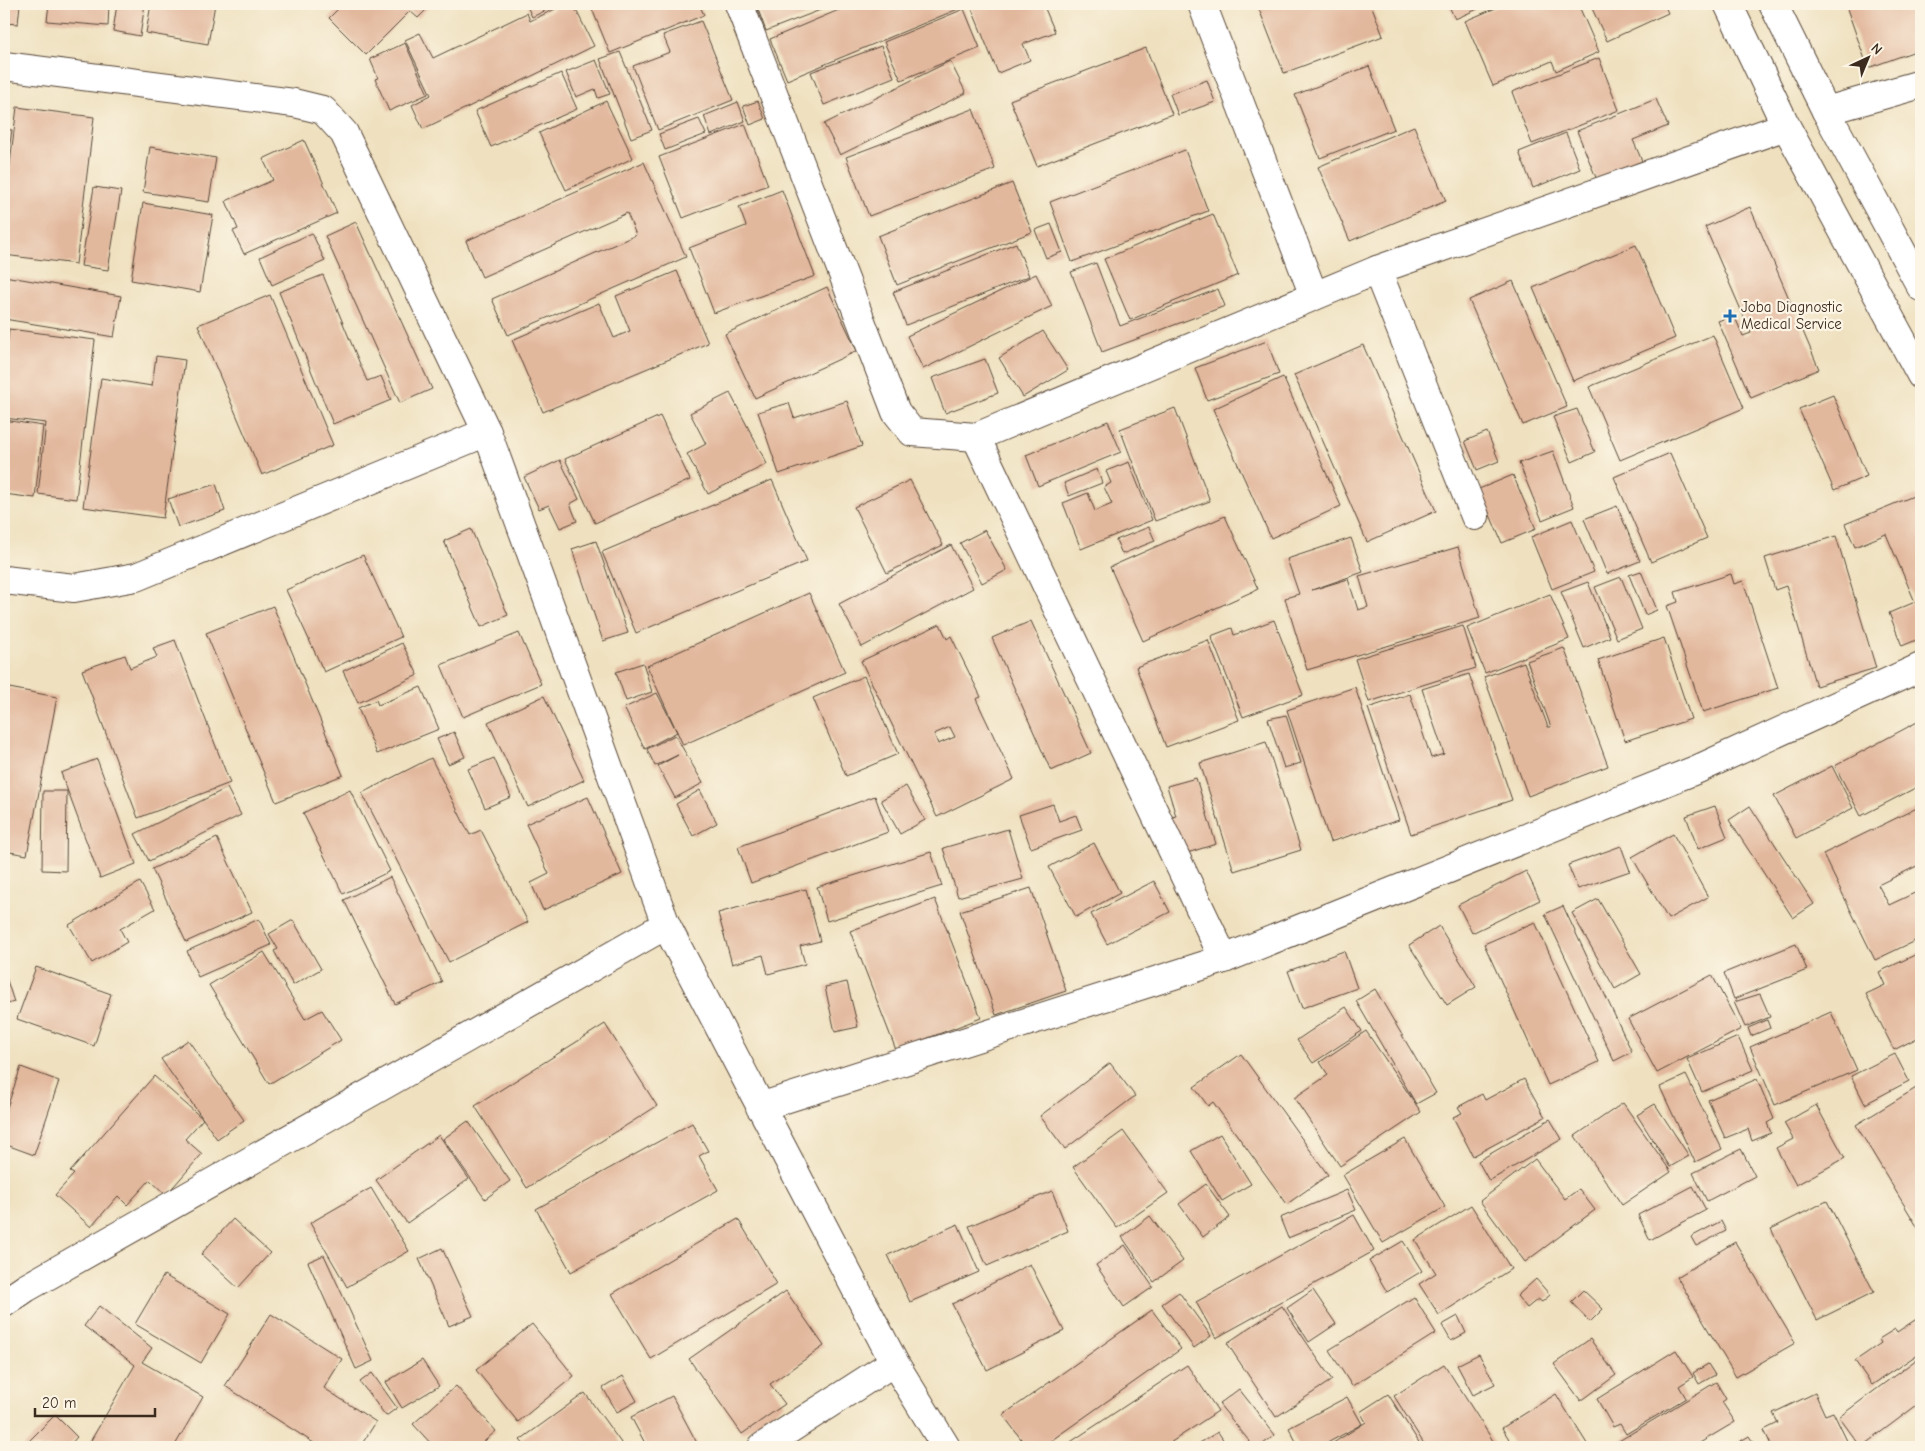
<svg xmlns="http://www.w3.org/2000/svg" width="1925" height="1451" viewBox="0 0 1925 1451" font-family="'Comic Neue',sans-serif">
  <style>
    .building { fill: #e2b89d; fill-rule: evenodd }
    .lines { fill: none; stroke-linecap: round; stroke-linejoin: round }
    .minor-casing { stroke: #564536; stroke-width: 30 }
    .major-casing { stroke: #564536; stroke-width: 30 }
    .minor { stroke: #fff; stroke-width: 28 }
    .major { stroke: #fff; stroke-width: 28 }
    .poi-dot { fill: #1f6fb2; stroke: #fcf5e5; stroke-width: 2 }
    .labels { text-anchor: middle; stroke-width: 4.5; stroke-linejoin: round; paint-order: stroke }
    .poi-label { font-size: 15px; fill: #3b2a1e; stroke: #fcf5e5; text-anchor: start }
  </style>
  <rect width="100%" height="100%" fill="#fcf5e5"/>
  <filter id="ink" filterUnits="userSpaceOnUse"><feTurbulence type="fractalNoise" baseFrequency=".02" numOctaves="2"/><feDisplacementMap in="SourceGraphic" scale="10" xChannelSelector="R" yChannelSelector="G"/><feConvolveMatrix kernelMatrix="1 2 1 2 8 2 1 2 1" color-interpolation-filters="sRGB"/></filter>
  <filter id="wash" filterUnits="userSpaceOnUse"><feTurbulence type="fractalNoise" baseFrequency=".0096" numOctaves="4" result="noise"/><feDisplacementMap in="SourceGraphic" scale="20" xChannelSelector="R" yChannelSelector="G"/><feGaussianBlur stdDeviation="1.12" result="paint"/><feColorMatrix in="noise" values="0 0 0 0 0 0 0 0 0 0 0 0 0 0 0 0 0 1.4 0 .05"/><feComposite in="paint" operator="in"/></filter>
  <g filter="url(#wash)">
    <rect width="100%" height="100%" fill="#efe1c0"/>
    <g id="blocks">
      <g class="building">
        <polygon points="4,4 20,4 18,24 4,23"/>
        <polygon points="49,4 109,4 108,26 47,21"/>
        <polygon points="117,4 145,4 140,36 113,31"/>
        <polygon points="151,4 215,4 208,44 146,33"/>
        <polygon points="343,4 427,4 430,6 418,18 410,11 366,55 329,18"/>
        <polygon points="526,4 551,4 553,7 532,17"/>
        <polygon points="553,4 573,4 594,46 423,129 412,105 431,95 405,40 420,33 433,58 527,13 530,21 555,9"/>
        <polygon points="590,4 699,4 704,15 610,53"/>
        <polygon points="756,4 836,4 766,31"/>
        <polygon points="853,4 970,4 787,80 770,39"/>
        <polygon points="980,4 1043,4 1055,32 1023,44 1030,60 998,73 971,7"/>
        <polygon points="1257,4 1371,4 1383,36 1284,73"/>
        <polygon points="1448,4 1489,4 1455,19"/>
        <polygon points="1505,4 1578,4 1599,52 1556,71 1552,61 1493,86 1465,21"/>
        <polygon points="1590,4 1664,4 1668,13 1607,41"/>
        <polygon points="1852,4 1921,4 1921,49 1868,68 1846,6"/>
        <polygon points="964,9 980,48 901,80 884,42"/>
        <polygon points="701,21 733,100 658,130 633,66 670,52 663,35"/>
        <polygon points="405,43 428,94 389,111 375,79 378,78 370,59"/>
        <polygon points="881,46 894,77 824,105 811,72"/>
        <polygon points="1146,48 1172,114 1037,166 1010,100"/>
        <polygon points="620,52 652,130 631,138 600,59"/>
        <polygon points="1599,58 1619,110 1532,144 1512,92"/>
        <polygon points="596,60 610,94 598,98 595,89 576,97 566,72"/>
        <polygon points="950,61 966,93 840,155 824,124"/>
        <polygon points="1369,66 1394,129 1320,158 1295,95"/>
        <polygon points="561,73 577,109 491,147 475,111"/>
        <polygon points="1207,80 1215,102 1178,115 1170,94"/>
        <polygon points="1656,99 1668,126 1633,140 1642,161 1597,180 1577,131"/>
        <polygon points="606,101 633,158 566,190 539,133"/>
        <polygon points="758,101 765,119 750,125 743,106"/>
        <polygon points="738,102 745,121 711,135 704,116"/>
        <polygon points="17,107 94,117 76,264 4,255 4,211"/>
        <polygon points="973,109 995,169 869,216 846,157"/>
        <polygon points="699,119 706,134 665,150 659,134"/>
        <polygon points="745,124 768,185 683,218 659,157"/>
        <polygon points="1414,126 1446,201 1350,241 1318,167"/>
        <polygon points="4,129 12,130 5,176 4,176"/>
        <polygon points="1566,133 1580,169 1533,188 1519,152"/>
        <polygon points="304,140 337,213 244,254 233,231 238,229 226,201 273,180 263,159"/>
        <polygon points="150,147 216,158 209,202 143,192"/>
        <polygon points="1185,150 1208,211 1072,262 1050,202"/>
        <polygon points="644,162 686,257 508,335 492,299 636,235 627,213 482,277 466,241"/>
        <polygon points="1012,183 1032,232 897,285 878,236"/>
        <polygon points="94,187 121,191 108,270 81,266"/>
        <polygon points="782,190 815,276 714,313 689,248 746,226 739,207"/>
        <polygon points="143,203 213,215 200,292 131,280"/>
        <polygon points="1750,207 1819,369 1751,398 1718,321 1734,315 1743,336 1751,333 1705,227"/>
        <polygon points="1213,214 1238,275 1130,320 1104,259"/>
        <polygon points="356,222 432,389 400,403 325,236"/>
        <polygon points="1051,224 1062,252 1046,258 1035,230"/>
        <polygon points="312,233 325,261 272,285 260,257"/>
        <polygon points="1016,243 1029,276 906,325 893,292"/>
        <polygon points="1636,245 1675,338 1573,381 1533,288"/>
        <polygon points="1096,263 1120,326 1218,289 1225,306 1102,352 1071,272"/>
        <polygon points="677,271 708,343 543,412 512,340 599,303 614,338 630,331 616,296"/>
        <polygon points="1036,274 1052,306 923,369 907,336"/>
        <polygon points="323,275 367,381 381,376 391,400 333,424 279,292"/>
        <polygon points="4,276 121,296 114,337 4,319"/>
        <polygon points="1513,281 1567,407 1523,425 1469,300"/>
        <polygon points="827,287 857,351 755,398 725,334"/>
        <polygon points="270,295 333,445 262,475 198,325"/>
        <polygon points="9,329 95,340 76,499 38,494 46,423 4,418 4,371"/>
        <polygon points="1043,331 1068,370 1023,397 999,358"/>
        <polygon points="1713,335 1744,408 1620,460 1589,387"/>
        <polygon points="1267,341 1279,374 1207,400 1195,368"/>
        <polygon points="1363,345 1436,511 1367,542 1294,375"/>
        <polygon points="156,356 185,360 163,518 83,507 101,378 152,386"/>
        <polygon points="985,359 998,393 945,413 932,378"/>
        <polygon points="1283,377 1341,506 1271,538 1213,409"/>
        <polygon points="730,393 767,464 708,494 687,454 706,444 690,413"/>
        <polygon points="1833,395 1867,476 1834,490 1799,409"/>
        <polygon points="847,401 862,446 779,474 758,412 789,403 794,418"/>
        <polygon points="1175,408 1210,501 1155,521 1120,429"/>
        <polygon points="1577,409 1595,452 1572,462 1553,417"/>
        <polygon points="660,416 690,480 595,523 565,459"/>
        <polygon points="4,420 43,426 35,498 4,494"/>
        <polygon points="1108,421 1121,452 1038,486 1026,455"/>
        <polygon points="1487,432 1499,461 1477,470 1465,441"/>
        <polygon points="1553,451 1574,507 1542,520 1519,463"/>
        <polygon points="1670,453 1707,538 1651,562 1614,477"/>
        <polygon points="560,460 579,499 570,504 577,521 560,528 549,505 539,509 524,477"/>
        <polygon points="1129,462 1152,520 1081,549 1063,503 1088,493 1095,511 1112,504 1104,487 1111,483 1106,471"/>
        <polygon points="1097,469 1102,483 1069,496 1064,483"/>
        <polygon points="1513,475 1536,529 1502,543 1479,489"/>
        <polygon points="772,480 807,561 636,633 602,552"/>
        <polygon points="910,480 943,545 887,573 854,507"/>
        <polygon points="216,484 225,511 178,527 168,499"/>
        <polygon points="1916,495 1921,507 1921,638 1902,646 1889,613 1915,602 1886,534 1855,547 1845,524"/>
        <polygon points="1617,506 1640,561 1607,574 1584,519"/>
        <polygon points="1225,516 1258,589 1143,641 1110,567"/>
        <polygon points="1572,520 1594,572 1552,589 1531,537"/>
        <polygon points="1149,527 1155,541 1122,554 1116,540"/>
        <polygon points="471,529 508,615 481,627 444,541"/>
        <polygon points="985,530 1007,570 982,583 960,543"/>
        <polygon points="1836,536 1876,668 1816,686 1786,586 1775,590 1765,558"/>
        <polygon points="1351,538 1363,572 1312,590 1348,579 1358,610 1368,607 1359,576 1458,547 1480,618 1307,670 1285,598 1299,594 1287,559"/>
        <polygon points="596,541 628,633 603,641 572,549"/>
        <polygon points="951,545 973,588 862,647 839,604"/>
        <polygon points="363,555 401,637 324,672 286,590"/>
        <polygon points="1641,571 1657,610 1645,615 1629,575"/>
        <polygon points="1731,574 1734,584 1743,581 1778,688 1703,712 1667,606 1678,602 1675,592"/>
        <polygon points="1621,577 1642,629 1617,639 1595,587"/>
        <polygon points="1588,582 1610,637 1584,648 1561,592"/>
        <polygon points="809,593 845,672 683,745 647,666"/>
        <polygon points="1550,594 1569,639 1485,673 1467,628"/>
        <polygon points="273,606 343,775 276,802 206,633"/>
        <polygon points="1274,620 1303,695 1243,717 1211,636 1232,628 1234,635"/>
        <polygon points="1031,621 1091,753 1051,771 992,638"/>
        <path d="M940 624 947 639 951 636 981 697 976 699 1014 779 937 817 861 661ZM950 727 955 737 938 744 934 734Z"/>
        <polygon points="1463,626 1476,668 1369,702 1355,659"/>
        <polygon points="519,633 541,684 463,717 441,665"/>
        <polygon points="1664,638 1691,719 1625,741 1598,660"/>
        <polygon points="175,640 230,783 138,818 82,670 125,655 130,668 157,657 153,648"/>
        <polygon points="1208,640 1239,720 1166,747 1136,667"/>
        <polygon points="402,643 418,675 358,703 343,671"/>
        <polygon points="1564,648 1608,766 1528,796 1484,677 1524,662 1548,727 1551,727 1527,661"/>
        <polygon points="643,663 652,692 626,701 616,672"/>
        <polygon points="1469,674 1512,800 1411,834 1368,708 1410,694 1431,758 1444,754 1422,689"/>
        <polygon points="864,676 898,754 846,776 813,698"/>
        <polygon points="4,687 57,697 27,855 4,851"/>
        <polygon points="421,687 439,729 377,754 358,708 376,700 378,705"/>
        <polygon points="1355,687 1399,820 1330,842 1287,710"/>
        <polygon points="657,693 677,732 645,749 624,708"/>
        <polygon points="544,696 584,780 528,807 488,722"/>
        <polygon points="1286,715 1301,763 1284,768 1268,719"/>
        <polygon points="1921,720 1921,785 1861,816 1835,766"/>
        <polygon points="454,732 465,757 448,764 437,739"/>
        <polygon points="675,735 703,783 675,798 658,766 678,755 655,766 647,749"/>
        <polygon points="1266,742 1301,850 1234,871 1200,763"/>
        <polygon points="431,758 470,835 481,830 528,922 449,962 362,793"/>
        <polygon points="494,758 511,797 485,808 468,769"/>
        <polygon points="97,759 136,864 100,878 61,773"/>
        <polygon points="1832,766 1853,808 1796,838 1774,796"/>
        <polygon points="1196,778 1216,844 1187,853 1183,839 1174,842 1167,818 1176,816 1167,786"/>
        <polygon points="906,786 925,820 900,834 881,800"/>
        <polygon points="227,788 241,815 149,861 135,834"/>
        <polygon points="350,790 390,871 343,894 303,813"/>
        <polygon points="700,790 717,823 693,836 676,804"/>
        <polygon points="43,791 67,791 66,871 42,870"/>
        <polygon points="875,796 888,832 751,883 738,847"/>
        <polygon points="588,797 622,874 543,910 531,883 549,874 526,824"/>
        <polygon points="1053,804 1059,821 1076,815 1082,830 1031,848 1019,815"/>
        <polygon points="1715,806 1727,837 1698,849 1686,816"/>
        <polygon points="1750,806 1814,904 1793,918 1729,820"/>
        <polygon points="1921,806 1921,864 1878,885 1889,905 1921,890 1921,938 1875,960 1823,854"/>
        <polygon points="1008,829 1023,879 958,897 943,848"/>
        <polygon points="1673,834 1708,897 1668,919 1632,857"/>
        <polygon points="217,838 252,912 186,942 152,869"/>
        <polygon points="1094,843 1120,893 1076,917 1049,867"/>
        <polygon points="1621,846 1630,871 1578,889 1568,865"/>
        <polygon points="931,852 942,886 827,921 817,887"/>
        <polygon points="1526,871 1540,900 1472,933 1458,905"/>
        <polygon points="390,877 442,982 395,1004 344,900"/>
        <polygon points="1154,881 1170,912 1107,944 1091,914"/>
        <polygon points="140,882 155,909 120,929 127,942 92,963 69,925"/>
        <polygon points="1031,888 1066,991 996,1015 960,911"/>
        <polygon points="806,889 820,941 800,946 805,964 768,974 763,955 732,964 718,913"/>
        <polygon points="935,899 981,1018 896,1050 850,931"/>
        <polygon points="1598,899 1641,974 1615,989 1572,913"/>
        <polygon points="1563,906 1632,1052 1614,1061 1545,914"/>
        <polygon points="259,919 271,945 198,977 187,951"/>
        <polygon points="293,920 321,969 293,985 274,951 278,949 269,934"/>
        <polygon points="1535,922 1599,1062 1548,1085 1484,944"/>
        <polygon points="1439,926 1476,987 1447,1005 1409,945"/>
        <polygon points="1796,944 1807,970 1734,999 1724,973"/>
        <polygon points="1344,951 1357,988 1302,1008 1288,971"/>
        <polygon points="264,952 305,1019 322,1010 341,1040 269,1084 209,985"/>
        <polygon points="1921,952 1921,1036 1894,1050 1866,994 1885,985 1879,972"/>
        <polygon points="36,967 111,994 94,1046 17,1019"/>
        <polygon points="4,971 14,1002 4,1005"/>
        <polygon points="1712,975 1741,1029 1657,1073 1628,1019"/>
        <polygon points="847,982 858,1027 835,1032 825,987"/>
        <polygon points="1375,989 1436,1093 1416,1104 1356,1001"/>
        <polygon points="1760,994 1770,1017 1745,1027 1734,1002"/>
        <polygon points="1346,1007 1362,1031 1313,1063 1297,1040"/>
        <polygon points="1831,1012 1857,1070 1775,1105 1750,1047"/>
        <polygon points="1767,1020 1770,1028 1751,1036 1748,1028"/>
        <polygon points="605,1024 657,1106 527,1188 475,1106"/>
        <polygon points="1366,1031 1421,1112 1340,1166 1294,1098 1328,1075 1320,1062"/>
        <polygon points="1738,1037 1753,1070 1702,1092 1687,1059"/>
        <polygon points="188,1040 244,1120 217,1139 161,1059"/>
        <polygon points="1241,1054 1328,1175 1287,1204 1213,1102 1208,1106 1194,1087"/>
        <polygon points="1895,1054 1909,1081 1865,1104 1851,1076"/>
        <polygon points="1110,1063 1135,1096 1065,1149 1040,1116"/>
        <polygon points="21,1067 59,1081 34,1155 4,1144 4,1116"/>
        <polygon points="1686,1075 1722,1149 1695,1162 1660,1087"/>
        <polygon points="154,1076 203,1119 185,1139 202,1154 166,1195 150,1180 127,1205 118,1196 91,1227 55,1195 74,1174 70,1172"/>
        <polygon points="1524,1079 1545,1117 1473,1156 1453,1117 1462,1113 1458,1107 1482,1094 1485,1100"/>
        <polygon points="1757,1079 1774,1119 1767,1123 1771,1133 1752,1141 1748,1129 1725,1138 1708,1100"/>
        <polygon points="1921,1085 1921,1233 1856,1125"/>
        <polygon points="1623,1103 1671,1172 1622,1205 1575,1136"/>
        <polygon points="1655,1104 1689,1156 1670,1167 1637,1115"/>
        <polygon points="1816,1105 1845,1158 1796,1185 1776,1148 1793,1139 1784,1123"/>
        <polygon points="1550,1119 1562,1139 1489,1181 1478,1161"/>
        <polygon points="468,1121 510,1181 485,1199 443,1139"/>
        <polygon points="692,1123 708,1151 699,1156 718,1190 571,1272 536,1209"/>
        <polygon points="1123,1131 1168,1193 1117,1228 1073,1167"/>
        <polygon points="1220,1134 1251,1184 1222,1201 1191,1151"/>
        <polygon points="439,1135 469,1179 407,1223 376,1180"/>
        <polygon points="1405,1139 1445,1207 1383,1243 1343,1175"/>
        <polygon points="1741,1149 1755,1176 1707,1201 1693,1173"/>
        <polygon points="1535,1159 1565,1199 1579,1189 1595,1210 1525,1262 1480,1201"/>
        <polygon points="1206,1184 1230,1217 1203,1237 1179,1204"/>
        <polygon points="1693,1186 1706,1210 1650,1240 1638,1215"/>
        <polygon points="371,1188 409,1251 347,1287 310,1223"/>
        <polygon points="1347,1190 1356,1210 1288,1238 1280,1218"/>
        <polygon points="1052,1191 1068,1231 987,1266 969,1226"/>
        <polygon points="1827,1201 1874,1292 1817,1320 1771,1229"/>
        <polygon points="1471,1205 1511,1269 1439,1315 1419,1284 1436,1273 1415,1240"/>
        <polygon points="1354,1215 1374,1251 1216,1338 1196,1302"/>
        <polygon points="1150,1216 1183,1261 1154,1282 1122,1237"/>
        <polygon points="233,1219 270,1253 238,1288 201,1254"/>
        <polygon points="738,1219 777,1284 651,1359 612,1294"/>
        <polygon points="1721,1221 1726,1231 1696,1246 1691,1237"/>
        <polygon points="958,1224 979,1272 910,1302 888,1255"/>
        <polygon points="1403,1241 1422,1271 1387,1292 1369,1261"/>
        <polygon points="1735,1242 1795,1343 1736,1377 1677,1277"/>
        <polygon points="1125,1245 1153,1287 1124,1307 1096,1265"/>
        <polygon points="442,1248 473,1316 449,1326 419,1259"/>
        <polygon points="324,1255 373,1361 356,1369 308,1262"/>
        <polygon points="1030,1264 1064,1331 987,1370 952,1304"/>
        <polygon points="164,1275 230,1314 201,1363 135,1324"/>
        <polygon points="1536,1279 1550,1295 1542,1302 1538,1299 1527,1308 1517,1296"/>
        <polygon points="1313,1290 1336,1324 1309,1342 1287,1308"/>
        <polygon points="1583,1290 1603,1309 1590,1322 1571,1302"/>
        <polygon points="786,1291 824,1346 770,1384 785,1404 742,1434 689,1359"/>
        <polygon points="1179,1292 1211,1336 1194,1348 1162,1304"/>
        <polygon points="1414,1297 1436,1333 1352,1386 1329,1350"/>
        <polygon points="99,1306 152,1348 142,1362 203,1397 174,1447 87,1447 135,1365 84,1326"/>
        <polygon points="1282,1306 1332,1380 1276,1417 1227,1343"/>
        <polygon points="1152,1310 1181,1349 1042,1447 1027,1447 1003,1415"/>
        <polygon points="271,1314 342,1359 324,1388 376,1422 360,1447 320,1447 225,1386"/>
        <polygon points="1458,1316 1466,1333 1451,1341 1442,1325"/>
        <polygon points="1918,1318 1921,1322 1921,1352 1872,1385 1855,1361 1881,1343 1879,1339 1895,1329 1897,1332"/>
        <polygon points="532,1324 574,1376 518,1422 476,1370"/>
        <polygon points="1590,1339 1616,1375 1581,1401 1554,1364"/>
        <polygon points="1676,1350 1693,1377 1679,1386 1686,1398 1626,1434 1620,1424 1613,1427 1597,1399"/>
        <polygon points="1479,1354 1495,1384 1473,1395 1457,1365"/>
        <polygon points="1921,1356 1921,1402 1861,1447 1839,1417"/>
        <polygon points="422,1360 439,1386 402,1408 386,1382"/>
        <polygon points="1444,1364 1497,1447 1426,1447 1394,1396"/>
        <polygon points="1708,1364 1715,1375 1699,1384 1693,1373"/>
        <polygon points="1187,1365 1218,1411 1164,1447 1063,1447"/>
        <polygon points="372,1373 397,1408 386,1416 360,1382"/>
        <polygon points="623,1376 637,1401 617,1412 603,1388"/>
        <polygon points="1716,1382 1726,1399 1722,1402 1735,1422 1693,1447 1609,1447"/>
        <polygon points="456,1386 496,1431 478,1447 434,1447 413,1424"/>
        <polygon points="1239,1389 1275,1435 1259,1447 1254,1447 1219,1404"/>
        <polygon points="585,1393 624,1447 526,1447 520,1440"/>
        <polygon points="1815,1393 1825,1415 1833,1412 1850,1447 1772,1447 1764,1430 1778,1423 1773,1413"/>
        <polygon points="1388,1394 1422,1447 1327,1447 1366,1422 1360,1412"/>
        <polygon points="1556,1394 1589,1447 1514,1447 1502,1428"/>
        <polygon points="672,1396 697,1443 690,1447 647,1447 631,1417"/>
        <polygon points="1347,1397 1362,1424 1320,1447 1299,1447 1289,1428"/>
        <polygon points="55,1415 77,1437 68,1447 23,1447"/>
        <polygon points="1218,1432 1228,1447 1193,1447"/>
        <polygon points="1749,1436 1756,1447 1731,1447"/>
      </g>
    </g>
  </g>
  <g filter="url(#ink)">
    <use href="#blocks" fill-opacity="0" stroke="#564536" stroke-width="1"/>
    <g class="lines">
      <g class="minor-casing">
        <g id="minor">
          <polyline points="739,4 896,412 912,432 976,437 1377,270 1786,126"/>
          <polyline points="1202,4 1314,296"/>
          <polyline points="4,66 294,103 323,110 344,133 487,432 666,925 894,1362 946,1447"/>
          <polyline points="1826,111 1921,84"/>
          <polyline points="1377,270 1475,516"/>
          <polyline points="976,437 1224,959"/>
          <polyline points="4,580 74,588 136,577 487,432"/>
          <polyline points="760,1107 1224,959 1698,769 1921,667"/>
          <polyline points="4,1303 26,1288 666,925"/>
          <polyline points="762,1447 894,1362"/>
        </g>
      </g>
      <g class="major-casing">
        <g id="major">
          <polyline points="1728,4 1786,126 1921,375"/>
          <polyline points="1773,4 1826,111 1921,287"/>
        </g>
      </g>
      <use href="#minor" class="minor"/>
      <use href="#major" class="major"/>
    </g>
  </g>
  <path class="poi-dot" d="M1727.5 308.5h5v5h5v5h-5v5h-5v-5h-5v-5h5z"/>
  <g class="labels">
    <g class="poi-label">
      <text x="1741" y="312">Joba Diagnostic<tspan x="1741" dy="17">Medical Service</tspan></text>
    </g>
  </g>
  <rect width="1925" height="1451" fill="none" stroke="#fcf5e5" stroke-width="20"/>
  <g transform="translate(1868 58) rotate(44)" stroke="#fcf5e5" stroke-width="4" paint-order="stroke">
  <path d="M0-4L9 19L0 12L-9 19Z" fill="#3b2a1e"/>
  <text y="-8" font-size="14" font-weight="bold" text-anchor="middle" fill="#3b2a1e">N</text>
  </g>
  <path d="M35 1408v8h120v-8" fill="none" stroke="#3b2a1e" stroke-width="2.5"/>
  <text x="42" y="1408" font-size="15" fill="#3b2a1e" stroke="#fcf5e5" stroke-width="4" paint-order="stroke">20 m</text>
</svg>
